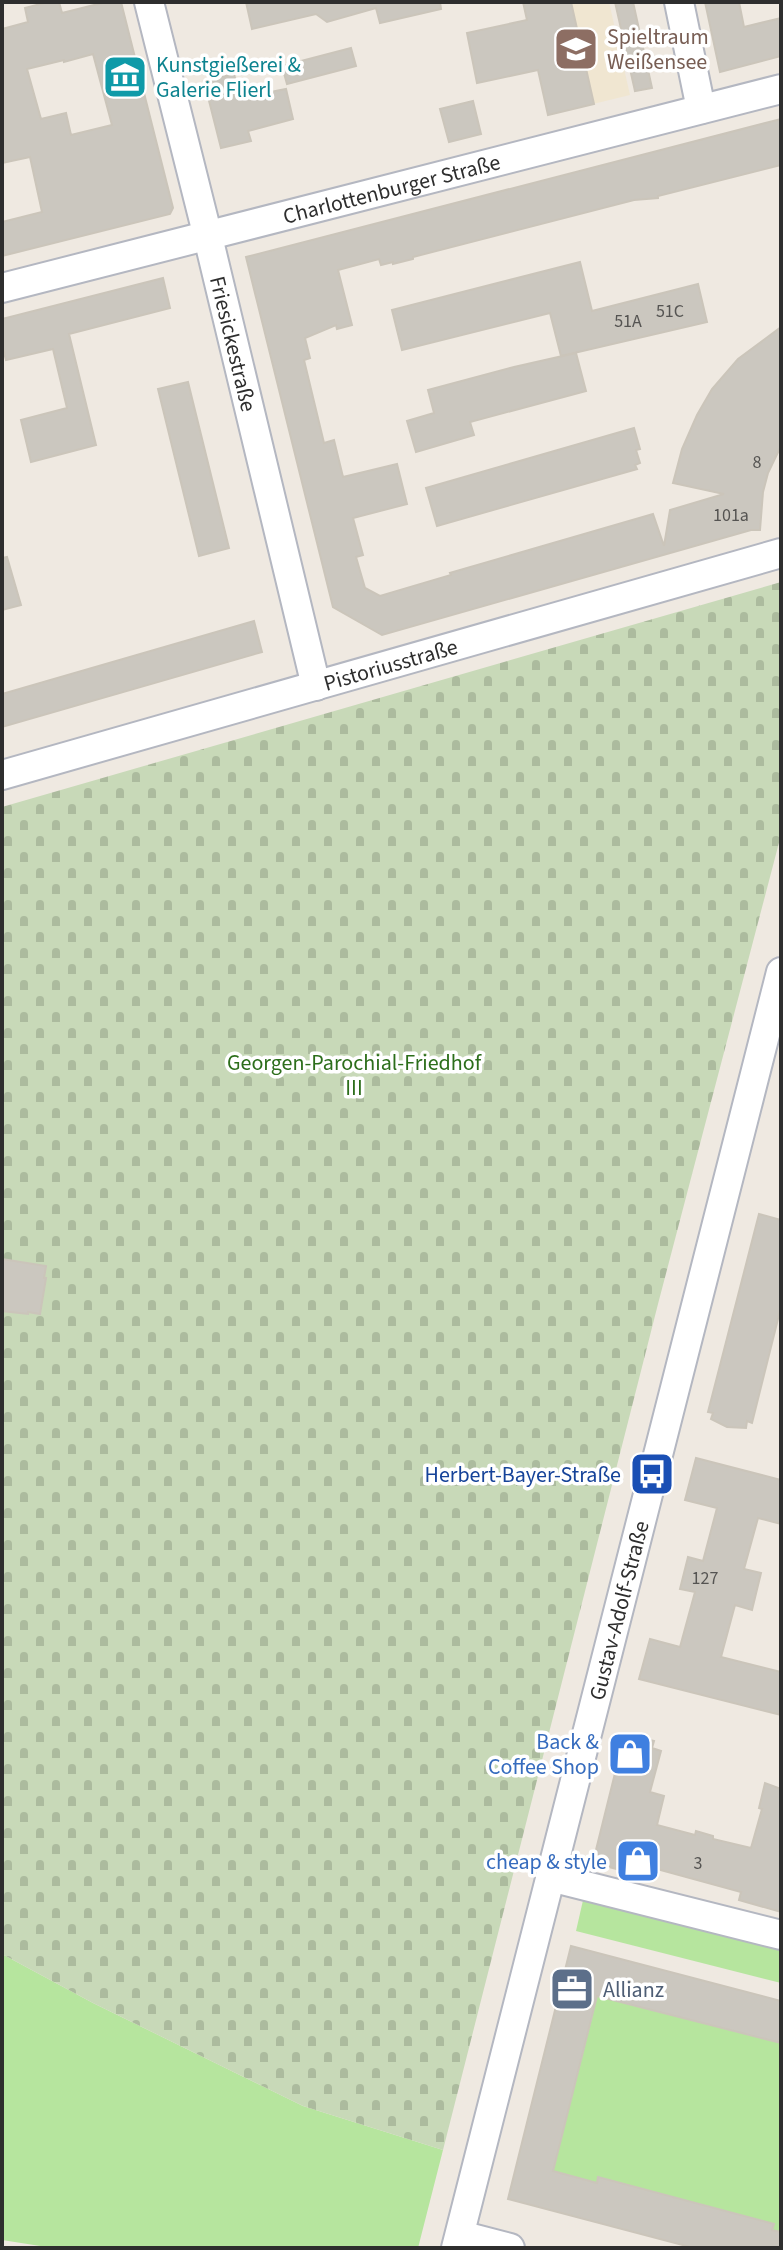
<svg xmlns="http://www.w3.org/2000/svg" width="783" height="2250" viewBox="0 0 783 2250" font-family="'Source Sans 3',sans-serif">
  <style>
    .education { fill: #f0e6d1 }
    .green { fill: #b6e59e }
    .cemetery { fill: url(#cemetery-stones) }
    .building { fill: #cbc7bf; stroke: #cbc5ba; stroke-width: 2; fill-rule: evenodd }
    .lines { fill: none; stroke-linecap: round; stroke-linejoin: round }
    .minor-casing { stroke: #b4b7c1; stroke-width: 32 }
    .minor { stroke: #fff; stroke-width: 28 }
    .labels { text-anchor: middle; stroke-width: 7; stroke-linejoin: round; paint-order: stroke }
    .number-label { font-size: 18px; fill: #555452 }
    .education-label { font-size: 22px; fill: #785e54; stroke: #fff; text-anchor: start }
    .culture-label { font-size: 22px; fill: #0d838f; stroke: #fff; text-anchor: start }
    .street-label { font-size: 22px; fill: #2e2e2e; stroke: #fff }
    .park-label { font-size: 22px; fill: #2c6e1b; stroke: #fff }
    .transit-label { font-size: 22px; fill: #164399; stroke: #fff; text-anchor: end }
    .shop-label { font-size: 22px; fill: #366cbe; stroke: #fff; text-anchor: end }
    .service-label { font-size: 22px; fill: #4e5e75; stroke: #fff; text-anchor: start }
  </style>
  <defs>
    <pattern id="cemetery-stones" width="16" height="16" patternUnits="userSpaceOnUse" patternTransform="scale(2)"><rect width="16" height="16" fill="#c8d9b8"/><path d="M2 7V4a2 2 0 0 1 4 0v3zM10 15v-3a2 2 0 0 1 4 0v3z" fill="#acbb9e"/></pattern>
  </defs>
  <rect width="100%" height="100%" fill="#efe9e1"/>
  <polygon class="education" points="523,2 609,2 630,95 548,115"/>
  <g class="green">
    <polygon points="584,1896 781,1947 781,1983 576,1931"/>
    <polygon points="2,1954 93,2003 303,2106 443,2150 418,2248 53,2248 2,2240"/>
    <polygon points="595,1988 607,1998 781,2043 781,2232 598,2178 597,2183 563,2174 549,2175 554,2167 597,1998"/>
  </g>
  <polygon class="cemetery" points="781,582 781,835 658,1304 443,2150 303,2106 93,2003 2,1954 2,807"/>
  <g class="building">
    <path d="M48 2H59L62 13 106 2H121L173 208 170 214 2 256V222L42 212 30 157 2 163V29L28 22 25 8ZM93 54 112 125 71 135 66 113 41 119 27 69 64 60V62Z"/>
    <polygon points="246,2 440,2 441,9 380,23 376,8 327,22 316,14 252,29"/>
    <polygon points="523,2 571,2 594,104 548,115 538,70 477,83 467,33 527,20"/>
    <polygon points="615,2 633,2 652,88 635,91"/>
    <polygon points="705,2 739,2 744,27 781,18 781,56 720,72"/>
    <polygon points="351,48 356,66 287,84 282,66"/>
    <polygon points="234,74 240,98 286,89 293,119 248,131 251,141 221,148 204,81"/>
    <polygon points="473,101 481,134 449,142 440,109"/>
    <polygon points="781,119 781,165 658,196 658,198 634,200 413,257 413,259 393,264 393,262 381,265 379,259 338,270 352,325 337,329 336,325 305,338 310,358 304,360 324,443 334,440 343,477 397,464 407,504 353,518 363,555 356,557 365,588 380,596 451,575 450,573 653,514 664,546 670,510 724,494 673,483 682,449 697,415 712,389 738,359 781,327 781,446 768,473 763,492 760,530 751,530 382,635 333,607 246,257"/>
    <polygon points="580,262 592,311 698,284 707,322 561,356 550,313 402,350 392,310"/>
    <polygon points="163,278 170,308 69,334 96,445 31,462 21,420 67,408 53,349 6,360 2,345 2,319"/>
    <polygon points="576,353 586,391 470,422 474,435 416,452 407,421 434,413 428,390 514,367"/>
    <polygon points="188,382 229,548 199,556 158,389"/>
    <polygon points="634,428 640,449 636,450 640,463 635,465 637,469 437,526 426,488"/>
    <polygon points="7,557 21,605 2,610 2,558"/>
    <polygon points="254,621 262,652 2,727 2,694"/>
    <polygon points="759,1214 781,1220 781,1307 752,1423 747,1421 746,1428 727,1427 711,1419 713,1413 708,1412"/>
    <polygon points="2,1259 46,1266 44,1278 46,1278 40,1314 28,1312 28,1314 2,1311"/>
    <polygon points="696,1458 781,1480 781,1524 758,1518 744,1569 761,1573 752,1610 735,1605 721,1657 781,1672 781,1715 639,1679 650,1639 680,1647 695,1592 680,1589 688,1557 703,1561 717,1508 685,1500"/>
    <polygon points="633,1736 654,1741 652,1748 661,1751 650,1792 664,1796 657,1825 695,1835 696,1831 713,1836 713,1839 751,1848 762,1809 759,1808 765,1783 781,1789 781,1912 739,1900 741,1892 646,1866 644,1876 601,1865 604,1856 595,1854 623,1741 632,1743"/>
    <polygon points="571,1946 781,2001 781,2043 597,1996 553,2171 597,2183 598,2177 774,2224 772,2230 781,2232 781,2248 694,2248 508,2199"/>
  </g>
  <g class="lines">
    <g class="minor-casing">
      <g id="minor">
        <path id="s1" d="M149 2 208 237 316 686"/>
        <polyline points="679,2 701,109"/>
        <path id="s2" d="M2 288 781 89"/>
        <path id="s3" d="M2 775 781 553"/>
        <polyline points="550,1877 781,1935"/>
        <polyline points="460,2235 510,2248"/>
        <path id="s4" d="M456 2248 781 972"/>
      </g>
    </g>
    <use href="#minor" class="minor"/>
  </g>
  <defs>
    <g id="school-square" transform="scale(2.3)"><rect x="-9" y="-9" width="18" height="18" rx="4" fill="#8d6e63" stroke="#fff"/><path d="M0-5L7-2L0 1L-7-2ZM-4 1L0 2.5L4 1V4Q0 6-4 4Z" fill="#fff"/></g>
    <g id="museum-square" transform="scale(2.3)"><rect x="-9" y="-9" width="18" height="18" rx="4" fill="#0f9aa8" stroke="#fff"/><path d="M0-6L6-3V-2H-6V-3ZM-5-1h2V3h-2ZM-1-1h2V3h-2ZM3-1h2V3H3ZM-6 4H6V6H-6Z" fill="#fff"/></g>
    <g id="bus-square" transform="scale(2.3)"><rect x="-9" y="-9" width="18" height="18" rx="4" fill="#1a4fb4" stroke="#fff"/><path d="M-5-6H5V4H4V6H2V4H-2V6H-4V4H-5ZM-3.5-4V0h7V-4ZM-3.5 1.2v1.5H-2V1.2ZM2 1.2v1.5H3.5V1.2Z" fill="#fff"/></g>
    <g id="shop-square" transform="scale(2.3)"><rect x="-9" y="-9" width="18" height="18" rx="4" fill="#3f7fe0" stroke="#fff"/><path d="M-5-2.5h2.3a2.7 3.5 0 0 1 5.4 0H5L5.5 6h-11ZM-1.5-2.5h3a1.5 2.3 0 0 0-3 0Z" fill="#fff"/></g>
    <g id="office-square" transform="scale(2.3)"><rect x="-9" y="-9" width="18" height="18" rx="4" fill="#5c6f8a" stroke="#fff"/><path d="M-6-3h4V-5.5h4V-3h4V5H-6ZM-1-4.5V-3h2v-1.5ZM-6 0V1H6V0Z" fill="#fff"/></g>
  </defs>
  <g fill-rule="evenodd">
    <use href="#school-square" x="576" y="49"/>
    <use href="#museum-square" x="125" y="77"/>
    <use href="#bus-square" x="652" y="1474"/>
    <use href="#shop-square" x="630" y="1754"/>
    <use href="#shop-square" x="638" y="1861"/>
    <use href="#office-square" x="572" y="1989"/>
  </g>
  <g class="labels">
    <g class="number-label">
      <text x="670" y="317">51C</text>
      <text x="628" y="327">51A</text>
      <text x="757" y="468">8</text>
      <text x="731" y="521">101a</text>
      <text x="705" y="1584">127</text>
      <text x="698" y="1869">3</text>
    </g>
    <g class="education-label">
      <text x="607" y="44">Spieltraum<tspan x="607" dy="25">Weißensee</tspan></text>
    </g>
    <g class="culture-label">
      <text x="156" y="72">Kunstgießerei &amp;<tspan x="156" dy="25">Galerie Flierl</tspan></text>
    </g>
    <g class="street-label">
      <text dy="8" stroke="none"><textPath href="#s2" startOffset="402">Charlottenburger Straße</textPath></text>
      <text dy="8" stroke="none"><textPath href="#s1" startOffset="352">Friesickestraße</textPath></text>
      <text dy="8" stroke="none"><textPath href="#s3" startOffset="404">Pistoriusstraße</textPath></text>
      <text dy="8" stroke="none"><textPath href="#s4" startOffset="658">Gustav-Adolf-Straße</textPath></text>
    </g>
    <g class="park-label">
      <text x="354" y="1070">Georgen-Parochial-Friedhof<tspan x="354" dy="25">III</tspan></text>
    </g>
    <g class="transit-label">
      <text x="621" y="1482">Herbert-Bayer-Straße</text>
    </g>
    <g class="shop-label">
      <text x="599" y="1749">Back &amp;<tspan x="599" dy="25">Coffee Shop</tspan></text>
      <text x="607" y="1869">cheap &amp; style</text>
    </g>
    <g class="service-label">
      <text x="603" y="1997">Allianz</text>
    </g>
  </g>
  <rect width="783" height="2250" fill="none" stroke="#2e2e2e" stroke-width="8"/>
</svg>
